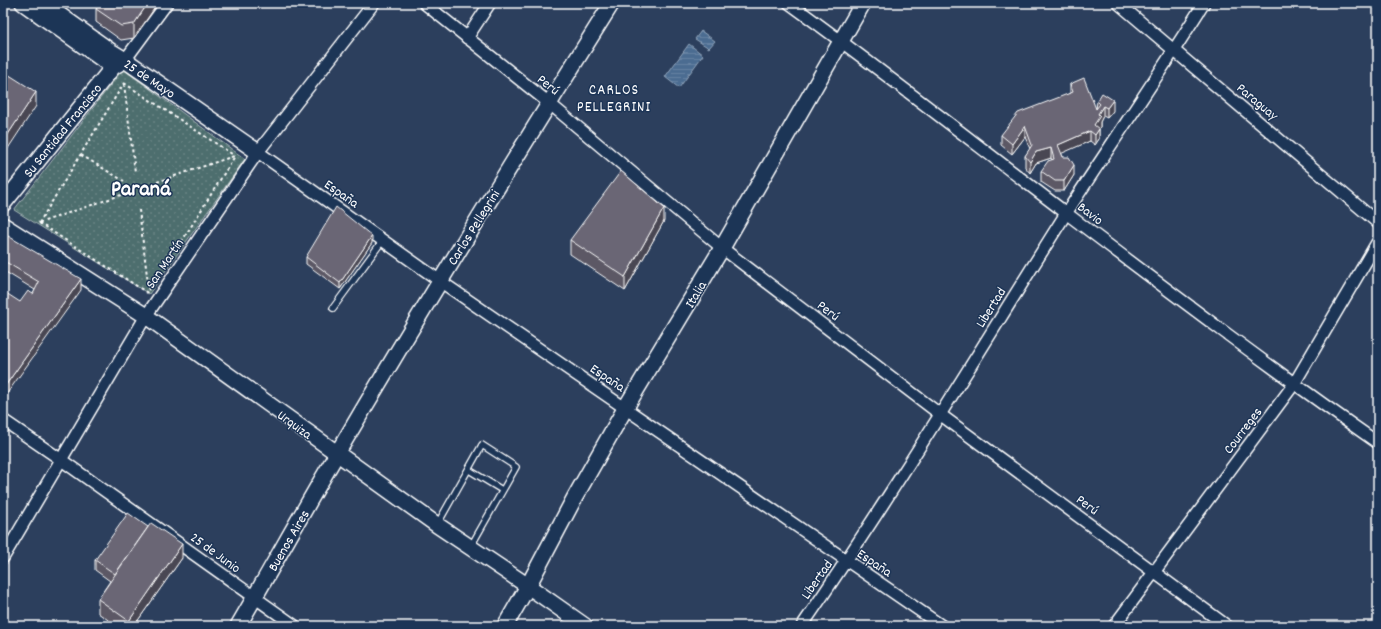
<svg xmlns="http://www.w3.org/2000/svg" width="1381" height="629" viewBox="0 0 1381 629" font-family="Dekko,sans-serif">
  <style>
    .park { fill: url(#park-dots); stroke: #a6b6b6 }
    .water { fill: url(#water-rules); stroke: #93a7bd }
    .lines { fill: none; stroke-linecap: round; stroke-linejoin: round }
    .lane-casing { stroke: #fff; stroke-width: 8 }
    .street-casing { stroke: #fff; stroke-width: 14 }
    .secondary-casing { stroke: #fff; stroke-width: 18 }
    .path { stroke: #fff; stroke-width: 2; stroke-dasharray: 3 3; stroke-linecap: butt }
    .lane { stroke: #1d3557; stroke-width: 5.5 }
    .street { stroke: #1d3557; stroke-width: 11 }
    .secondary { stroke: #1d3557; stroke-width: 15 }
    .wall { fill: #5b5865; stroke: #fff }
    .shaded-wall { fill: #4a4752; stroke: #fff }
    .building { fill: #6a6675; stroke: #fff }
    .labels { text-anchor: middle; stroke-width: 3; stroke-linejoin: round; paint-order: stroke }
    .street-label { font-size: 14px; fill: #fff; stroke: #1d3557 }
    .neighbourhood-label { font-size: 15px; letter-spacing: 1px; fill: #fff; stroke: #1d3557 }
    .town-label { font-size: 22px; font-weight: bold; fill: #fff; stroke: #1d3557 }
  </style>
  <defs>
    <pattern id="park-dots" width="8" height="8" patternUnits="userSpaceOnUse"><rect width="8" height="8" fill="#4e6e6e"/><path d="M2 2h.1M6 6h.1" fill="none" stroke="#698484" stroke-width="1.8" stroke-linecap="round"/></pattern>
    <pattern id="water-rules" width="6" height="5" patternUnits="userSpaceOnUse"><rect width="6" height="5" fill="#4b6c91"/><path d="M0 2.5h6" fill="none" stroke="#6682a2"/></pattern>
  </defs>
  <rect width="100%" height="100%" fill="#2c3f5d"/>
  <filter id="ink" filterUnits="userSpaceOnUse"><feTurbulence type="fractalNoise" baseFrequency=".025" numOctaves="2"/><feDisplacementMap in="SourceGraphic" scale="8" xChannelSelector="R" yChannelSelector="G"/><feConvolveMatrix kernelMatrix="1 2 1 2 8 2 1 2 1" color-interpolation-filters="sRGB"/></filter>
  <g filter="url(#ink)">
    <polygon class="park" points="123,69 245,159 149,294 14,210"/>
    <g class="water">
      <polygon points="701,31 715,41 709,48 695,39"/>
      <polygon points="689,44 703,55 679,88 665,77"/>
    </g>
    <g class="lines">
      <g class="lane-casing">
        <g id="lane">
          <polyline points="333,308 383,240"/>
          <polyline points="469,470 502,490"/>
          <polyline points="437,525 482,445 516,467 471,546"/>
        </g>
      </g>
      <g class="street-casing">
        <g id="street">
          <polyline points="424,3 549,103 722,248 941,415 1227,626"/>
          <path d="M789 3C883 71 974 143 1066 213 1169 291 1272 369 1378 443"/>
          <polyline points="1118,3 1378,223"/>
          <polyline points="467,38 490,3"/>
          <polyline points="125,60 167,3"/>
          <polyline points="258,152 440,281 942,626"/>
          <polyline points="3,420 60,459 295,626"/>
          <polyline points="3,558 146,316 258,152 374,3"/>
          <path d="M802 626C894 492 978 353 1065 215 1111 144 1159 75 1204 3"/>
          <polyline points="1114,626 1294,384 1378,241"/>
        </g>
      </g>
      <g class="secondary-casing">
        <g id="secondary">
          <polyline points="23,3 113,67"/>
          <polyline points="43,3 112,52 125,60 258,152"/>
          <polyline points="3,204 113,67 125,60"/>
          <polyline points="3,225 146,316 437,525 528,586 585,626"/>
          <path d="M238 626C272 568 304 509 338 452 427 301 519 151 612 3"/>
          <polyline points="505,626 528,586 575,497 626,407 722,248 863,3"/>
        </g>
      </g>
      <g class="path">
        <polyline points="124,83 235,156"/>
        <polyline points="124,84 135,172"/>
        <polyline points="81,155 124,181"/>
        <polyline points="157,182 234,156"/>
        <polyline points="139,210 149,292"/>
        <polyline points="39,223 124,83"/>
        <polyline points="39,223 149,294"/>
        <polyline points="39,223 121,195"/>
        <polyline points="172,257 235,156"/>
      </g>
      <use href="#lane" class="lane"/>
      <use href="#street" class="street"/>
      <use href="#secondary" class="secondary"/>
    </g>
    <g class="wall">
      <polygon points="100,3 158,3 134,38 121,40 96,22 96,9"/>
      <polygon points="1070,84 1096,109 1097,101 1113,111 1107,118 1103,116 1100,122 1100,127 1099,128 1099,139 1095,145 1090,141 1061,153 1074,175 1064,191 1055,191 1041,182 1041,171 1052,160 1051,158 1036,163 1030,173 1025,167 1025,156 1030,149 1025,137 1012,154 1001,145 1001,135 1070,93"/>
      <polygon points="664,221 625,291 570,254 570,240"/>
      <polygon points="3,237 81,290 20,302 33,294 35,290 4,271 3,271"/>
      <polygon points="372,243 340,289 306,264 306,257"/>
      <polygon points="182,558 134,626 117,626 98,613 98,599 110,581 95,570 95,560"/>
    </g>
    <g class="shaded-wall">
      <polygon points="148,3 158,3 134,38 134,24"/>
      <polygon points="36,92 36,106 3,156 3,142"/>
      <polygon points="1113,100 1113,111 1107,118 1107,108"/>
      <polygon points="1103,106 1103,116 1100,122 1100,127 1094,134 1094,125 1098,114"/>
      <polygon points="1025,126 1025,137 1012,154 1012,144"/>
      <polygon points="1099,129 1099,139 1095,145 1095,135"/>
      <polygon points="1090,131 1090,141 1058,155 1058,145"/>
      <polygon points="1051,148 1051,158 1036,163 1030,173 1030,162 1036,152"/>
      <polygon points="1074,165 1074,175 1064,191 1064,181"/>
      <polygon points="664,208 664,221 625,291 625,277"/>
      <polygon points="372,236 372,243 340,289 340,283"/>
      <polygon points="81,279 81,290 3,399 3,389"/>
      <polygon points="182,544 182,558 134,626 129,626 129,621"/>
    </g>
    <g class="building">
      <polygon points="100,3 148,3 134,24 121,26 96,9"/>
      <polygon points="3,71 36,92 3,142"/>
      <polygon points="1084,78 1096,109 1100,104 1097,101 1102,93 1113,100 1107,108 1103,106 1098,114 1100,116 1094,125 1099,129 1095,135 1090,131 1058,145 1063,157 1069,157 1074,165 1064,181 1055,181 1041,171 1048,161 1054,159 1051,148 1036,152 1030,162 1025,156 1032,145 1025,126 1012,144 1001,135 1018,113 1073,92 1070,84"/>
      <polygon points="621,171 664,208 625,277 570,240"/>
      <polygon points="336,207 372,236 340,283 306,257"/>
      <polygon points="8,236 81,279 3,389 3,291 20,302 28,291 33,294 39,282 4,261 3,261 3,237"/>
      <polygon points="128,513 148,527 115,574 95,560"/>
      <polygon points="151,523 182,544 129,621 98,599"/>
    </g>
  </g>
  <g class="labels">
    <g class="street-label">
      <text transform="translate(150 78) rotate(34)" y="5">25 de Mayo</text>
      <text transform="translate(549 84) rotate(39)" y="5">Perú</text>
      <text transform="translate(1258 101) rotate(40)" y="5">Paraguay</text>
      <text transform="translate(62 130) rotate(-51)" y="5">Su Santidad Francisco</text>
      <text transform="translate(342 193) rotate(35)" y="5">España</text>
      <text transform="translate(1091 213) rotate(37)" y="5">Bavio</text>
      <text transform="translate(473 227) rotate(-58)" y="5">Carlos Pellegrini</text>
      <text transform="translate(164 263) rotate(-56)" y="5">San Martín</text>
      <text transform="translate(695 294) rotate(-59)" y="5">Italia</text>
      <text transform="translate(990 307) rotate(-58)" y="5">Libertad</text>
      <text transform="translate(829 310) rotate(37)" y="5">Perú</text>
      <text transform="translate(608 377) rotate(34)" y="5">España</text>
      <text transform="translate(295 424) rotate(36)" y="5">Urquiza</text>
      <text transform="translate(1242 430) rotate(-53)" y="5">Courreges</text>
      <text transform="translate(1088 504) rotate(36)" y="5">Perú</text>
      <text transform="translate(288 540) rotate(-60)" y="5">Buenos Aires</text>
      <text transform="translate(216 552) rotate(36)" y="5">25 de Junio</text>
      <text transform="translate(875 562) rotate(34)" y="5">España</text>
      <text transform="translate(816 579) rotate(-55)" y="5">Libertad</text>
    </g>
    <g class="neighbourhood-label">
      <text x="614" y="94">CARLOS<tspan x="614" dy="17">PELLEGRINI</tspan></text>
    </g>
    <g class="town-label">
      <text x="141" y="195">Paraná</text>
    </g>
  </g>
  <rect width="1381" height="629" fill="none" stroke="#1d3557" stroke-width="16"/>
  <rect x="8" y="8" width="1365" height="613" fill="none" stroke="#fff" stroke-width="1.5" filter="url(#ink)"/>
</svg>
